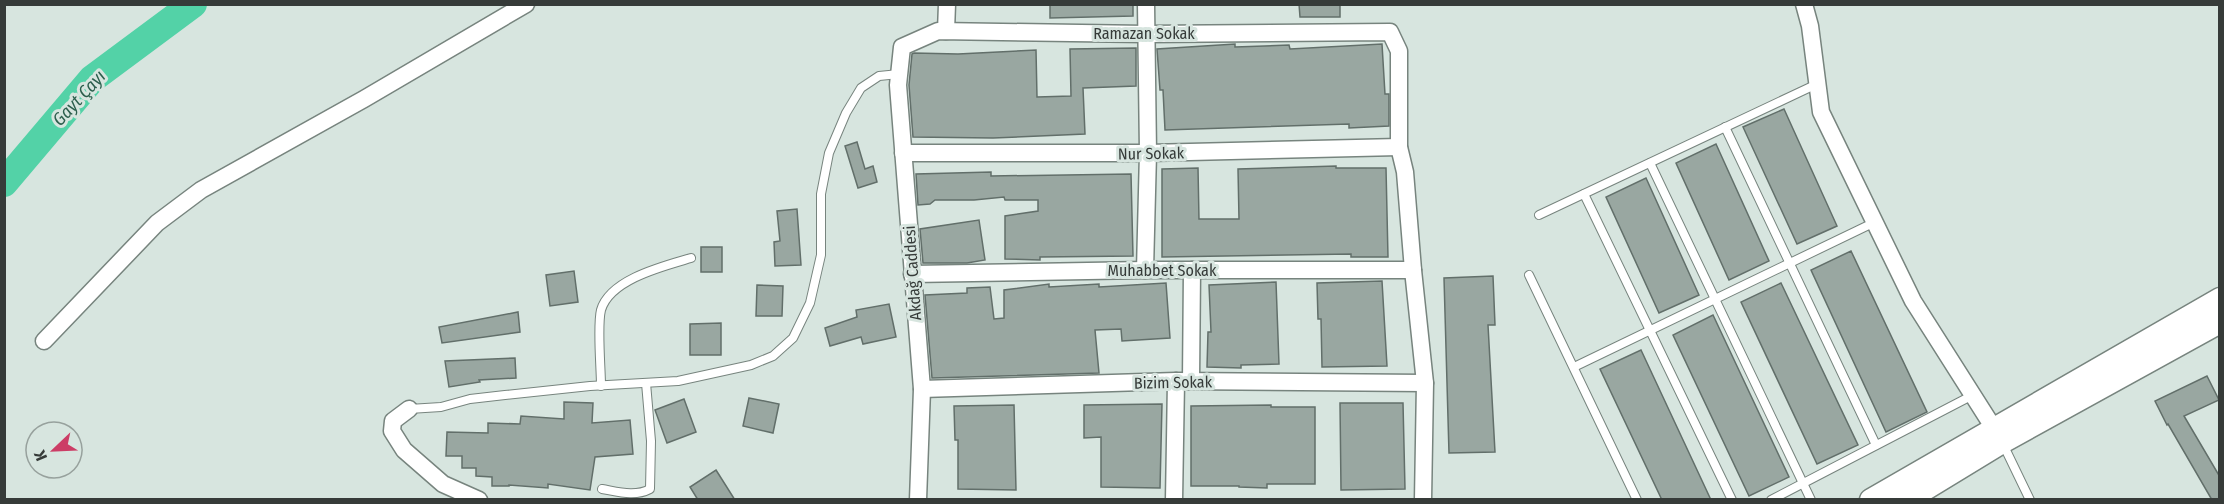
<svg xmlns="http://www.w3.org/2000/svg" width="2224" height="504" viewBox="0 0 2224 504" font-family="'Fira Sans Condensed',sans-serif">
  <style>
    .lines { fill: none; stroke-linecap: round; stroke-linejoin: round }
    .river { stroke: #53d2a7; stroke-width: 28 }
    .building { fill: #99a7a1; stroke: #626f6a; stroke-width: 1.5 }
    .lane-casing { stroke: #77847e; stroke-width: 10 }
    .street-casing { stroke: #77847e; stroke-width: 19 }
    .secondary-casing { stroke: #77847e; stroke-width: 25 }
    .lane { stroke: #fff; stroke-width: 8 }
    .street { stroke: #fff; stroke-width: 16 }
    .secondary { stroke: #fff; stroke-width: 22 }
    .labels { text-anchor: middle; stroke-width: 6; stroke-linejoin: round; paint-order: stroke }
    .street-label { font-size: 16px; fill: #363b39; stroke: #d7e5df }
    .water-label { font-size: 18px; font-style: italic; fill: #2c5f4d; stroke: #d7e5df }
  </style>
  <rect width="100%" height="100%" fill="#d7e5df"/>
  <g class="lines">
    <polyline class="river" points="4,183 92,79 193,4"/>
  </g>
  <g class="building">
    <polygon points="1050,4 1133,4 1133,16 1050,18"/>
    <polygon points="1299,4 1340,4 1340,17 1300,17"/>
    <polygon points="1235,44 1235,47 1289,45 1290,49 1382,44 1385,94 1389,94 1389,126 1349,128 1349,124 1165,130 1163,90 1160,90 1157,49"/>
    <polygon points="1136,48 1136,86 1083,88 1085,134 993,138 913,137 909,85 912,54 914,53 958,54 1036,50 1037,97 1071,96 1070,49"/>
    <polygon points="1784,109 1837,226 1797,244 1743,127"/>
    <polygon points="857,142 865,169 873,166 877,182 858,188 845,146"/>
    <polygon points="1716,144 1769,261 1729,280 1676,163"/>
    <polygon points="1336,166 1336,168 1386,168 1388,257 1351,257 1351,254 1162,257 1162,169 1198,168 1199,219 1239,219 1238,169"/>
    <polygon points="991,172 991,176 1131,174 1133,256 1040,257 1040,260 1005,259 1005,216 1038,211 1038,200 1005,200 1004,197 974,200 935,200 930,204 918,205 916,174"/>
    <polygon points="1646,178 1699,295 1659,313 1606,197"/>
    <polygon points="797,209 801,265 775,266 774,242 780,241 777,211"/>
    <polygon points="979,220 985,260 967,263 923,263 920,229"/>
    <rect x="701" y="247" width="21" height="25"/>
    <polygon points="1851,251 1927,412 1886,432 1811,270"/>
    <polygon points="574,271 578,302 550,306 546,275"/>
    <polygon points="1493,276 1495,325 1488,325 1495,452 1449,453 1444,278"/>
    <polygon points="1382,281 1387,366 1322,367 1321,319 1318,319 1317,283"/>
    <polygon points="1276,282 1279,364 1241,365 1241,368 1207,367 1208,332 1211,332 1209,285"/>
    <polygon points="1166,283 1170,338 1122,341 1121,329 1095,330 1099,373 932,378 925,295 967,293 967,288 990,287 994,319 1004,318 1004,290 1049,284 1049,287 1099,284 1099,287"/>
    <polygon points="1781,283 1858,445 1817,464 1741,302"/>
    <polygon points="757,285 783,286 782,316 756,316"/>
    <polygon points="889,304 896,337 863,344 861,337 830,346 825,328 857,317 856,310"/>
    <polygon points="518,312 520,332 442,343 439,327"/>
    <polygon points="1713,315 1789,477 1749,496 1673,335"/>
    <polygon points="721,323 721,355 690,355 690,324"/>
    <polygon points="1641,350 1711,500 1662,500 1600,369"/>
    <polygon points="515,358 516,378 479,380 480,382 449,387 445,361"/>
    <polygon points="2207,376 2219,400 2184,416 2220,477 2220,500 2212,500 2168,424 2167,425 2155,401"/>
    <polygon points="749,398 779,404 773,433 743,426"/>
    <polygon points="684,399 696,432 667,443 655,410"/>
    <polygon points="564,402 593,403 592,423 630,420 633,454 595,457 590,490 548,484 548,488 509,485 509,486 492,486 492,477 476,476 476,468 462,468 462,456 446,456 447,432 488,433 488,423 520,424 521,416 564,419"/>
    <polygon points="1340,403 1403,403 1405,489 1341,490"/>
    <polygon points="1162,404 1160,488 1101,487 1101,437 1084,438 1084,405"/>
    <polygon points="1014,405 1016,490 958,489 958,440 955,440 954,406"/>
    <polygon points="1271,405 1271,407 1315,407 1315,484 1267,484 1267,488 1239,487 1239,486 1191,486 1191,406"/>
    <polygon points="716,470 735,500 698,500 690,487"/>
  </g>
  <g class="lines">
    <g class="lane-casing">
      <g id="lane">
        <polyline points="1725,127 1876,445"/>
        <polyline points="1650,163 1811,500"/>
        <polyline points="1584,194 1732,500"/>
        <polyline points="1539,215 1817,84"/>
        <polyline points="1529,275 1637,500"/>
        <polyline points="1574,367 1873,223"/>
        <path d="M601 386C601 368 597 326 601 310 610 279 664 266 691 258"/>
        <polyline points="409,409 441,407 470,399 505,395 590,386 678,381 751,365 773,356 793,338 810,303 821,255 821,194 829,153 846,113 861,88 879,76 899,74"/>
        <polyline points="2002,442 2030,500"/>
        <path d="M602 489C619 492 635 497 650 489L651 441 646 383"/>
        <polyline points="1771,500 1973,395"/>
      </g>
    </g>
    <g class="street-casing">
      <g id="street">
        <polyline points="1804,4 1810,26 1821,112 1913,301 2000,438"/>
        <polyline points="946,31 947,4"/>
        <polyline points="903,153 1148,153 1399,147"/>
        <polyline points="1145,270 1148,153 1146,4"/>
        <polyline points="912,274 1145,270 1413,270"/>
        <polyline points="44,341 157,223 201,190 364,99 526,4"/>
        <polyline points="1191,381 1192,270"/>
        <polyline points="922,389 1176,381 1425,383"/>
        <polyline points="409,409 393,421 392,431 404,450 443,484 479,500"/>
        <polyline points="918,500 922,389 898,85 902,47 938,31 1146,34 1390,32 1399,51 1399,147 1405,172 1413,270 1425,383 1423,500"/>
        <polyline points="1174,500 1176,381"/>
      </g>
    </g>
    <g class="secondary-casing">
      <g id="secondary">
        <polyline points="1871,500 2220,299"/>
        <polyline points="1907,500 2002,442 2220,322"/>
      </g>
    </g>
    <use href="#lane" class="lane"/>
    <use href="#street" class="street"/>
    <use href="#secondary" class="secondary"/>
  </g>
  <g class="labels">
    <g class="street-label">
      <text x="1144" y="39">Ramazan Sokak</text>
      <text transform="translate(1151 153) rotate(-1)" y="6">Nur Sokak</text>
      <text x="1162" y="276">Muhabbet Sokak</text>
      <text transform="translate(912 273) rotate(-94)" y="6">Akdağ Caddesi</text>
      <text transform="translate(1173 382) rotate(-1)" y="6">Bizim Sokak</text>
    </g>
    <g class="water-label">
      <text transform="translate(79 98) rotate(-47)" y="6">Gayt Çayı</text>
    </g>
  </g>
  <rect width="2224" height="504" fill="none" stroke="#363b39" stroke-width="12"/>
  <g transform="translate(54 450) rotate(247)"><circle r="28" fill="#d7e5df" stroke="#97a19d" stroke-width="1.5"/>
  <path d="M0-4.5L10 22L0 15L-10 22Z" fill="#cc3d66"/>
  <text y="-9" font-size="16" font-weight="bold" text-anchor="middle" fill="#363b39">K</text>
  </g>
</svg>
